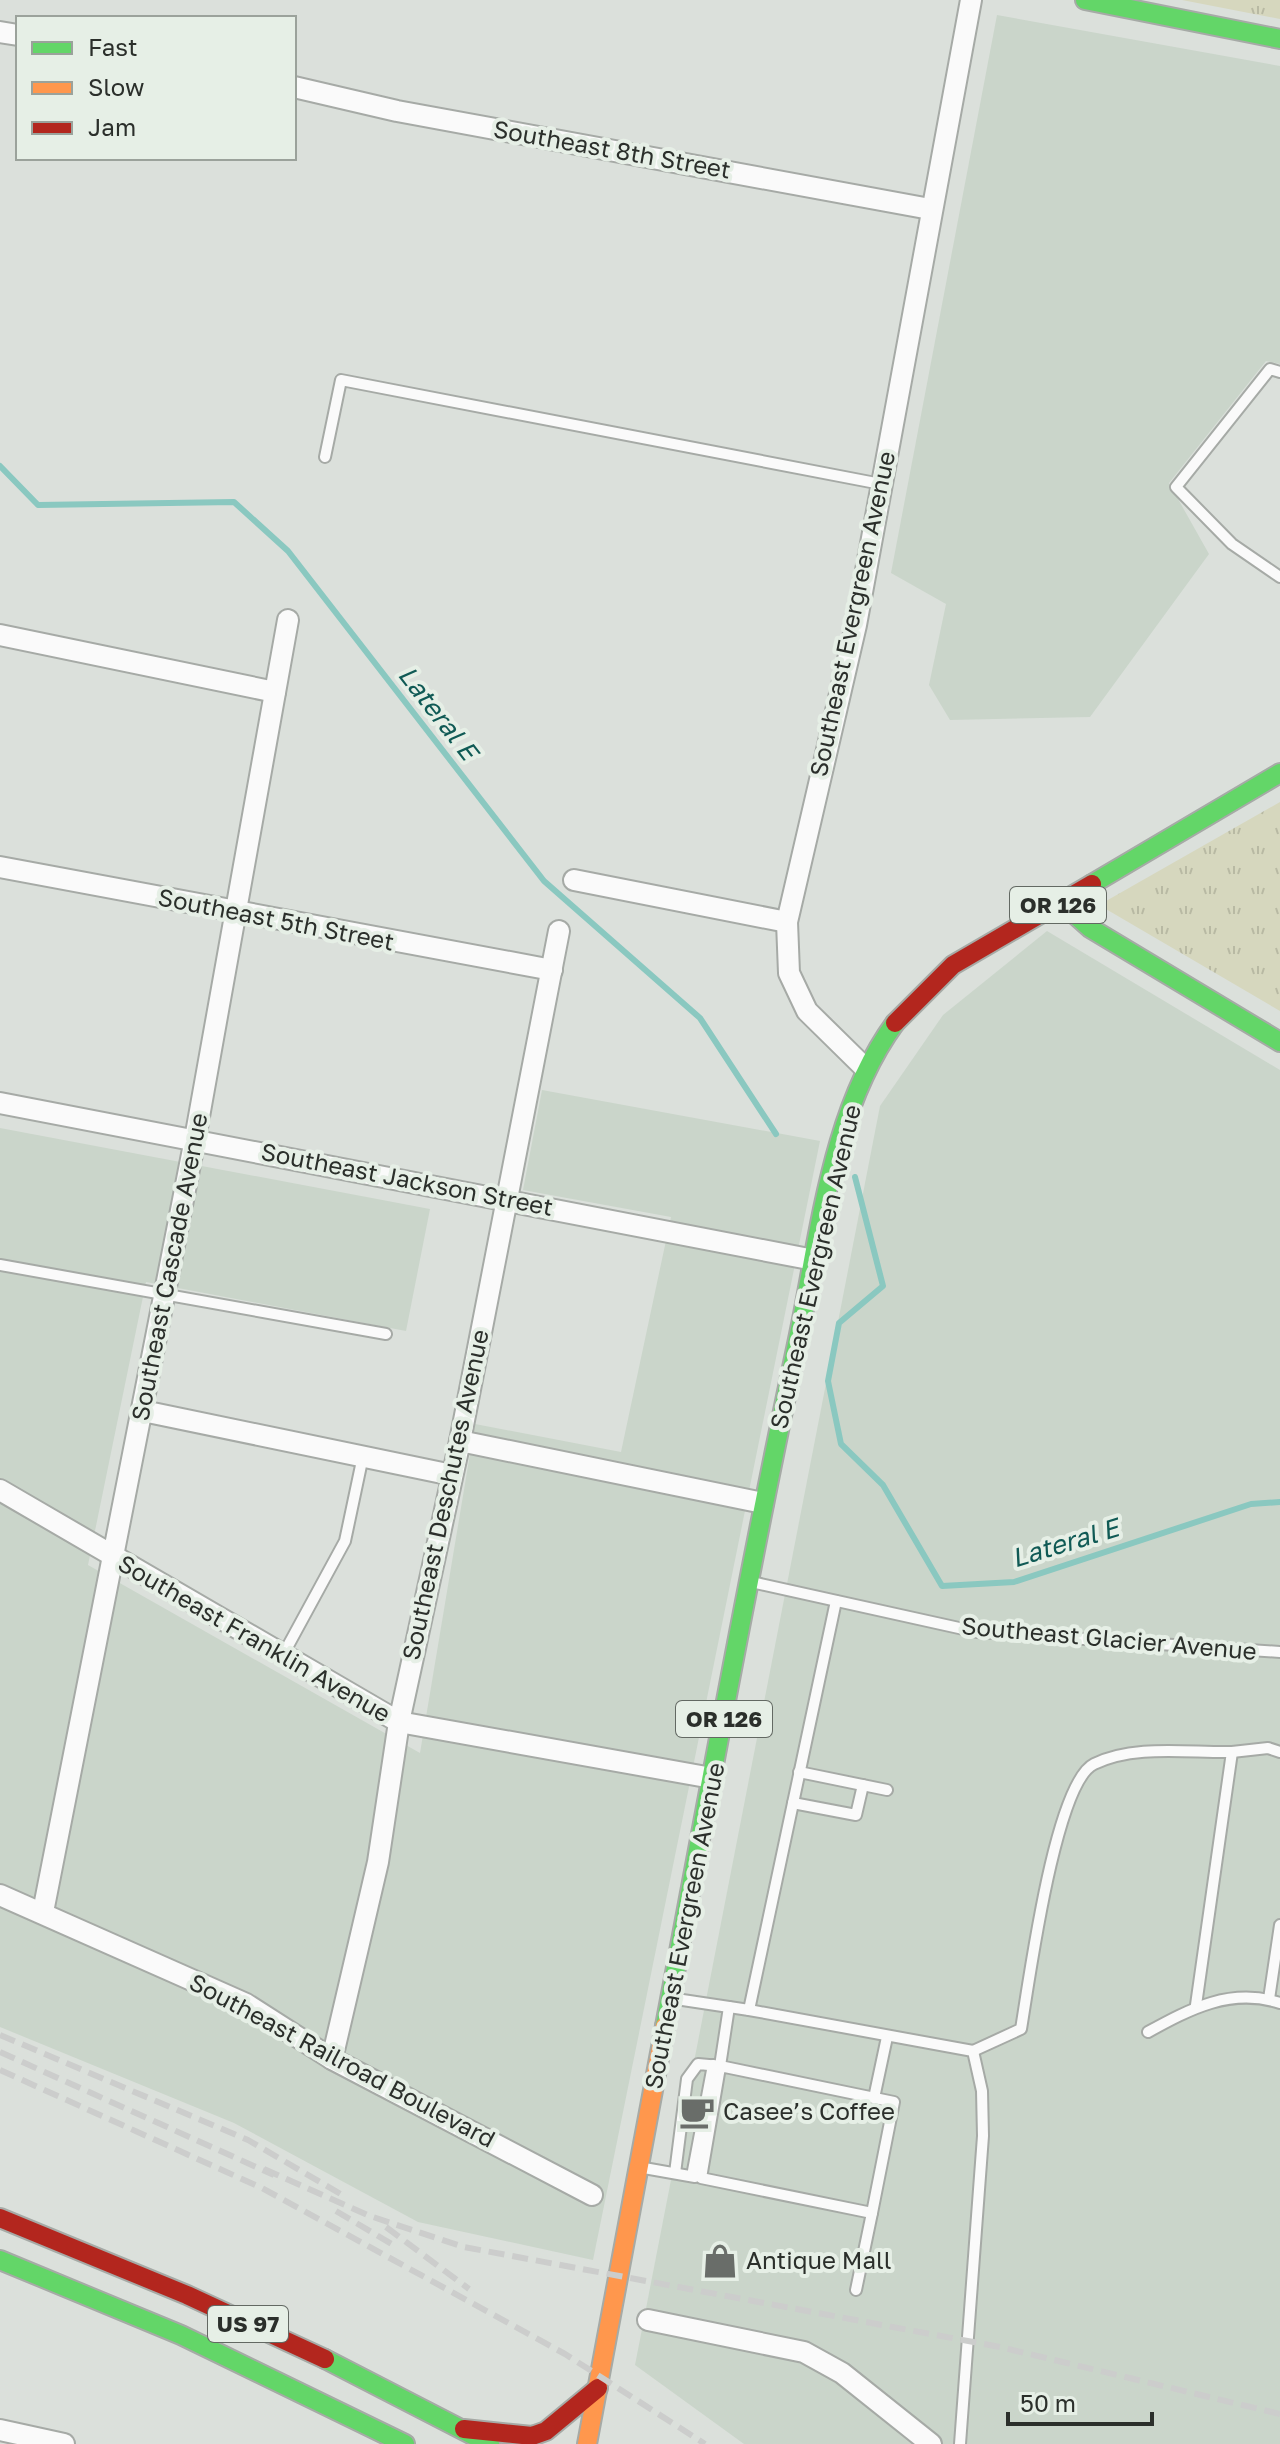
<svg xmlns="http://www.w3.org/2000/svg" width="1280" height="2444" viewBox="0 0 1280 2444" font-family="'Golos Text',sans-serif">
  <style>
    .built { fill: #cad5ca }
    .grass { fill: url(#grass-tufts) }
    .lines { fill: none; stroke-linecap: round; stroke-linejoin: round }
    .stream { stroke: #8ac8c0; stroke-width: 6 }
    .lane-casing { stroke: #a6aaa6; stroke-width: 14 }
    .street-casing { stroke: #a6aaa6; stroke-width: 24 }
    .fast-casing { stroke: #a6aaa6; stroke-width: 22 }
    .slow-casing { stroke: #a6aaa6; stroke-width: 22 }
    .jam-casing { stroke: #a6aaa6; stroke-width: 22 }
    .lane { stroke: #fafafa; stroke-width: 10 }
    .street { stroke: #fafafa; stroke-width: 20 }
    .fast { stroke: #63d668; stroke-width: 18 }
    .slow { stroke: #ff974d; stroke-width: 18 }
    .jam { stroke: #b3261e; stroke-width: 18 }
    .rail { stroke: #cccdcc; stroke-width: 6; stroke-dasharray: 16 8; stroke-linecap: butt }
    .labels { text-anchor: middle; stroke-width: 8; stroke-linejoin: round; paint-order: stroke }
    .shield { fill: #e6efe6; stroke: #636963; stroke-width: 2 }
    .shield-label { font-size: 22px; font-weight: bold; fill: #2b2f2b }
    .street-label { font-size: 24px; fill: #2b2f2b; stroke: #e6efe6 }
    .poi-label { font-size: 24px; fill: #2b2f2b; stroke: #e6efe6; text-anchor: start }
    .water-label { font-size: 26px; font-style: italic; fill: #105a55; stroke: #e6efe6 }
  </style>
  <defs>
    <pattern id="grass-tufts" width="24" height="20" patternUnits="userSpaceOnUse" patternTransform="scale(2)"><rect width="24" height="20" fill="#d6d7be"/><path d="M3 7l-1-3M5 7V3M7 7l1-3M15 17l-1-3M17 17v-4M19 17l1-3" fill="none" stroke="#b8b9a3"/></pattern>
  </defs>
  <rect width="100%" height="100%" fill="#dbe0db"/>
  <g class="built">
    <polygon points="997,15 1280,66 1280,364 1266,361 1169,483 1209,554 1090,717 950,720 929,685 946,604 891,573"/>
    <polygon points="1047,931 1280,1070 1280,2444 744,2444 635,2365 880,1106 943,1015"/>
    <polygon points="542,1090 820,1141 593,2260 418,2222 234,2123 0,2027 0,1128 430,1209 406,1331 146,1282 88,1565 420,1753 475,1424 621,1452 671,1217 523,1190"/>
  </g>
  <g class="grass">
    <polygon points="1182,0 1280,0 1280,19"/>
    <polygon points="1280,802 1280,1011 1099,905"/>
  </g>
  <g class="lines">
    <g class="stream">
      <polyline points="0,466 38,505 234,502 288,551 544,881 700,1018 776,1134"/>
      <polyline points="855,1177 883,1286 839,1323 828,1381 841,1444 883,1485 942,1586 1014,1582 1251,1504 1280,1502"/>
    </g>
    <g class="lane-casing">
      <g id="lane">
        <polyline points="1280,372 1270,369 1176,487 1232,544 1280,577"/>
        <polyline points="325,457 341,380 881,484"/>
        <polyline points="0,1265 386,1334"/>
        <polyline points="756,1583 977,1632 1280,1652"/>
        <polyline points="836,1601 749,2010 973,2051 982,2091 983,2136 960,2444"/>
        <polyline points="283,1655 345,1541 363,1456"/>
        <polyline points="1232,1752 1268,1748 1280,1752"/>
        <polyline points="799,1772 887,1790"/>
        <polyline points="793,1803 856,1815 863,1785"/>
        <polyline points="676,1999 749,2010"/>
        <polyline points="1269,1999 1280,1925"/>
        <path d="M1148 2032C1190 2009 1231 1987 1280 2003"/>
        <path d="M973 2051 1021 2029C1029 1982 1055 1783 1094 1764 1134 1744 1189 1753 1232 1752L1196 2005"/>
        <polyline points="874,2098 887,2037"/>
        <polyline points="644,2168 695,2177"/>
        <polyline points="675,2173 687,2079 698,2064 720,2066 894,2102 872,2213 701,2178 719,2073 720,2066 729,2007"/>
        <polyline points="692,2176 713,2065"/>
        <polyline points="856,2290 872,2213"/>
      </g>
    </g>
    <g class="street-casing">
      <g id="street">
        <polyline points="0,32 18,35"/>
        <polyline points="294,87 397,111 930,209"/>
        <polyline points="0,635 275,692"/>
        <polyline points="0,867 552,970"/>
        <polyline points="574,880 787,922"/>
        <polyline points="865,1068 807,1011 789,973 787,922 856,625 971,0"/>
        <polyline points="0,1103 814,1260"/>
        <polyline points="143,1411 452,1475"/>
        <polyline points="460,1441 763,1503"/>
        <polyline points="0,1490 399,1722 712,1778"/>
        <polyline points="0,1895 246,2004 332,2059 592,2195"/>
        <polyline points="43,1912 195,1139 288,620"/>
        <polyline points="332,2059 378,1862 399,1722 460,1441 559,931"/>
        <polyline points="648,2320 804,2352 842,2373 931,2444"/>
        <polyline points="0,2430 64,2444"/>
      </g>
    </g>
    <g class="fast-casing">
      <g id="fast">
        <polyline points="1085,0 1280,39"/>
        <polyline points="1092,884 1280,773"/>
        <polyline points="1062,903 1090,928 1280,1042"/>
        <path d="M665 2026C708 1798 749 1570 797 1344 820 1237 830 1112 895 1023"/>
        <polyline points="0,2260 181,2335 405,2444"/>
        <polyline points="325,2359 490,2444"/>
      </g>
    </g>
    <g class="slow-casing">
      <polyline id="slow" points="587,2444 665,2026"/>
    </g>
    <g class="jam-casing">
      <g id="jam">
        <polyline points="895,1023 953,965 1092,884"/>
        <polyline points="0,2218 187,2295 325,2359"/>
        <polyline points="464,2429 532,2436 546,2431 598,2388"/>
      </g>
    </g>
    <use href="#lane" class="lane"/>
    <use href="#street" class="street"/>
    <use href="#fast" class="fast"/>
    <use href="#slow" class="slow"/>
    <use href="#jam" class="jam"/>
    <g class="rail">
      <polyline points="0,2035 248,2140 344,2196"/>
      <polyline points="0,2052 274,2175"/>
      <polyline points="0,2070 262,2188 565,2354 705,2444"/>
      <polyline points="264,2169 370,2216 464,2247 1000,2347 1280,2414"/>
      <polyline points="336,2211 395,2246"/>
      <polyline points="386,2227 469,2289"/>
    </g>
  </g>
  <defs>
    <g id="cafe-bare" transform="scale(2.76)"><path d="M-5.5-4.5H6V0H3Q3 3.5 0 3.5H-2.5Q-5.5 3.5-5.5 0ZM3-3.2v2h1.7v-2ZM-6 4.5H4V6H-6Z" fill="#696d69" stroke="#e6efe6" stroke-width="2.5" paint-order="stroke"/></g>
    <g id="shop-bare" transform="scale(2.76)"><path d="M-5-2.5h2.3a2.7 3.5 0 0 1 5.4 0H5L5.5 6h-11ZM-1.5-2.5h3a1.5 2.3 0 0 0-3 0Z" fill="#696d69" stroke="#e6efe6" stroke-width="2.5" paint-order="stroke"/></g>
  </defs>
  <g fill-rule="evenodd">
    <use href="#cafe-bare" x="697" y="2112"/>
    <use href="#shop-bare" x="720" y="2261"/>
  </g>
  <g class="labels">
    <g class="shield">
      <rect x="1010" y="887" width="96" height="36" rx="6"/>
      <rect x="676" y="1701" width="96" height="36" rx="6"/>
      <rect x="208" y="2306" width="80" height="36" rx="6"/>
    </g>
    <g class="shield-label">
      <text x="1058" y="913">OR 126</text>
      <text x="724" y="1727">OR 126</text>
      <text x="248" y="2332">US 97</text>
    </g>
    <g class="street-label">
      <text transform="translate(612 150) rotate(10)" y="8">Southeast 8th Street</text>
      <text transform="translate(853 614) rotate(-78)" y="8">Southeast Evergreen Avenue</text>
      <text transform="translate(276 920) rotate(11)" y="8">Southeast 5th Street</text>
      <text transform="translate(407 1180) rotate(11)" y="8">Southeast Jackson Street</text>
      <text transform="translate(170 1267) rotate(-79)" y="8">Southeast Cascade Avenue</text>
      <text transform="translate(816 1267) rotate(-77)" y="8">Southeast Evergreen Avenue</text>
      <text transform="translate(446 1495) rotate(-78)" y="8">Southeast Deschutes Avenue</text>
      <text transform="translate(254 1639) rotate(30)" y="8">Southeast Franklin Avenue</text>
      <text transform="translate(1109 1639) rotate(5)" y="8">Southeast Glacier Avenue</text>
      <text transform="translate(685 1926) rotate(-79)" y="8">Southeast Evergreen Avenue</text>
      <text transform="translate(342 2061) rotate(28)" y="8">Southeast Railroad Boulevard</text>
    </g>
    <g class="poi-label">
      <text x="723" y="2120">Casee’s Coffee</text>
      <text x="746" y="2269">Antique Mall</text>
    </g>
    <g class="water-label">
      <text transform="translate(438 713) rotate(52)" y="9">Lateral E</text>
      <text transform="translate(1065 1543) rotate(-17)" y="9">Lateral E</text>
    </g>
  </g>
  <rect x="16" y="16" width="280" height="144" fill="#e6efe6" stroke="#9ba29b" stroke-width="2"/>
  <rect x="32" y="42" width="40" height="12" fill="#63d668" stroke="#9ba29b" stroke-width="2"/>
  <text x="88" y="56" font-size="24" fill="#2b2f2b">Fast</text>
  <rect x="32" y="82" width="40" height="12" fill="#ff974d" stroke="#9ba29b" stroke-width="2"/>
  <text x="88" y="96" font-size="24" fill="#2b2f2b">Slow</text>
  <rect x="32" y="122" width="40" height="12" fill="#b3261e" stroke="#9ba29b" stroke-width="2"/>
  <text x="88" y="136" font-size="24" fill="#2b2f2b">Jam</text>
  <path d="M1008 2412v12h144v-12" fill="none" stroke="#2b2f2b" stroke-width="4"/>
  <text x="1020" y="2412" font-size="24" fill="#2b2f2b" stroke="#e6efe6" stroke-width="6" paint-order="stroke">50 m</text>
</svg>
